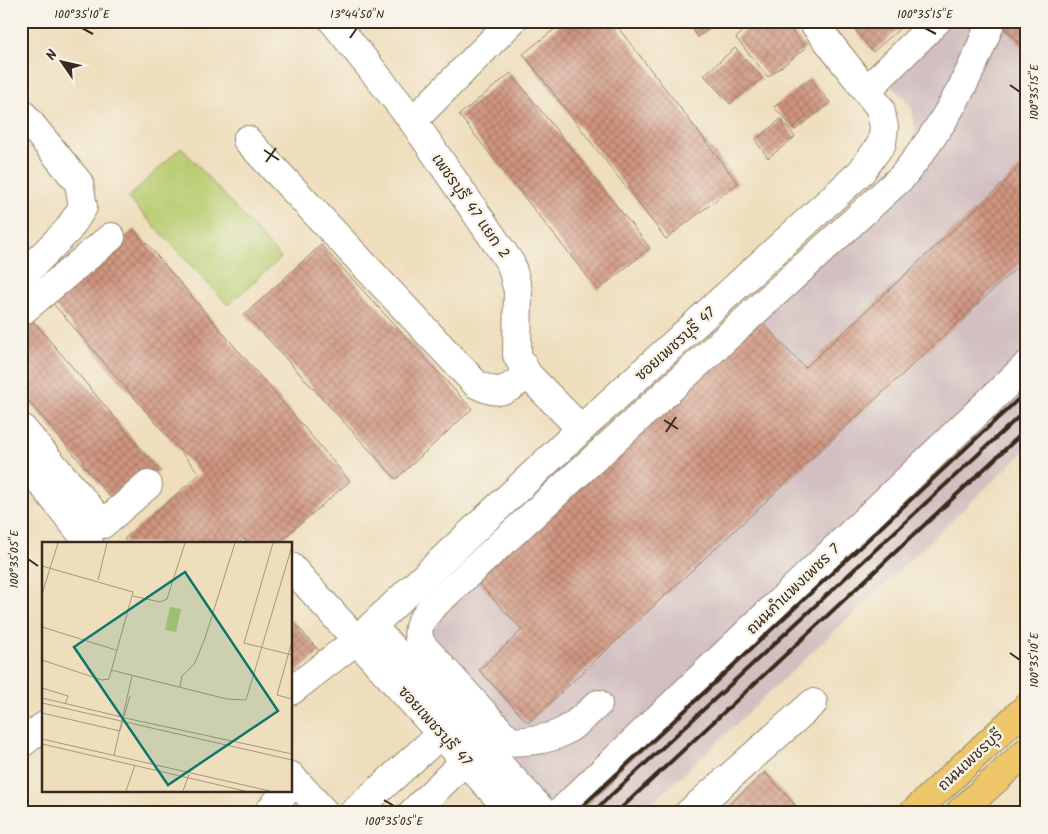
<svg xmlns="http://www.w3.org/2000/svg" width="1048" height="834" viewBox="0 0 1048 834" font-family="Kalam,'Playpen Sans Thai',sans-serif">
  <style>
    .industrial { fill: #d2bfc0 }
    .green { fill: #b8cc70; stroke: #7a7b47 }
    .building { fill: url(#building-cross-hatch) }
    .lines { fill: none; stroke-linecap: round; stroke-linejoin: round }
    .minor-casing { stroke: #94846d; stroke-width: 30 }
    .major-casing { stroke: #94846d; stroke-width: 30 }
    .minor { stroke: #fff; stroke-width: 28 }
    .major { stroke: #ecc669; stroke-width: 28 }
    .rail { stroke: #3b2a1e; stroke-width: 4 }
    .ticks { fill: none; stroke: #3b2a1e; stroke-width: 2 }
    .labels { text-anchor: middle; stroke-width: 5; stroke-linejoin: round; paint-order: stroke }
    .street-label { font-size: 15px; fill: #3b2a1e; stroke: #f7f3e8 }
    .inset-road { fill: none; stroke: #a6967d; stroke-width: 1 }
    .view { fill: #0f766e; fill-opacity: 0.15; stroke: #0f766e; stroke-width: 2.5 }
    .inset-edge { fill: none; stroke: #3b2a1e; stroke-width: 2.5 }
    .neatline { fill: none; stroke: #3b2a1e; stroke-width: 2 }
    .ticks-label { font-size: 12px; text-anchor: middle; fill: #3b2a1e }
  </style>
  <defs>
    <pattern id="building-cross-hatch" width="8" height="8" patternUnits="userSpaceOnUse" patternTransform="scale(1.25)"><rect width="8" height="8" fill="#d09580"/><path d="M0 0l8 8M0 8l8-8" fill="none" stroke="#aa7a68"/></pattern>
  </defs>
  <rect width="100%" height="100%" fill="#f7f3e8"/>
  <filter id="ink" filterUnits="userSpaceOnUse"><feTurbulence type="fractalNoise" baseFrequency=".02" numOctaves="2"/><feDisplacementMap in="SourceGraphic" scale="10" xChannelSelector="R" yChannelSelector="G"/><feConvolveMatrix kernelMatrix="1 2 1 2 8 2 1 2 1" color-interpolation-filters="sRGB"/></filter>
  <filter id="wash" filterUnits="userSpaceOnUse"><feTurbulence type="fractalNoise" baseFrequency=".0096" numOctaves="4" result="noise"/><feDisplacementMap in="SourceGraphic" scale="20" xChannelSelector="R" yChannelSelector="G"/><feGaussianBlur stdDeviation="1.12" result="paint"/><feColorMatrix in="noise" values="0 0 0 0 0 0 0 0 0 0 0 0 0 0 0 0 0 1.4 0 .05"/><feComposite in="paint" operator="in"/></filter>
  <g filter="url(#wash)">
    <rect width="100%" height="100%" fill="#eedebc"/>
    <polygon class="industrial" points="922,21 1027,21 1027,449 642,813 520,813 409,651 409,623 909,151 915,127 911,106 874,67"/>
    <polygon class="green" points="181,147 281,258 228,305 128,198"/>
    <g id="blocks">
      <g class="building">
        <polygon points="565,21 613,21 738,183 666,239 523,54"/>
        <polygon points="686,21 720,21 698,37"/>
        <polygon points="755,21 783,21 806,48 768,77 736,38"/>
        <polygon points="848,21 905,21 906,23 873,52"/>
        <polygon points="997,21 1027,21 1027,52"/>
        <polygon points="735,48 762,78 730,104 704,75"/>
        <polygon points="511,73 650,248 598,290 459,115"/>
        <polygon points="810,78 830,103 795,130 774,107"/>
        <polygon points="781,119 795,137 768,158 755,140"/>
        <polygon points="1027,161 1027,258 528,723 479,670 522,630 473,577 755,315 805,368"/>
        <polygon points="134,229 350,481 278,543 248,543 244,538 239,543 127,543 124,539 200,474 51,301"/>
        <polygon points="321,245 472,409 396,479 245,314"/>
        <polygon points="29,316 159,470 117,505 21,392 21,323"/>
        <polygon points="291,619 320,652 291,677"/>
        <polygon points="765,772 802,813 720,813"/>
      </g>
    </g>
  </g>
  <g filter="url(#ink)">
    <use href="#blocks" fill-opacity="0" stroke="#94846d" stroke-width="1"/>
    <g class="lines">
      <g class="minor-casing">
        <g id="minor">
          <polyline points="333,21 413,121 511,264 518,291 517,355 528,375 581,429"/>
          <polyline points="867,90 937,21"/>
          <polyline points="21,112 79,183 83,207 68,230 21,277"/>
          <polyline points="413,121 512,21"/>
          <path d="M247 140 476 384C502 397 506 390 528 375"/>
          <polyline points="21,312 111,237"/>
          <polyline points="21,427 103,524 148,485"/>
          <polyline points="21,457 89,543"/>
          <polyline points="291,567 512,813"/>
          <polyline points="372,626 544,813"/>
          <polyline points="291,691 357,640 581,429 861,172 882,143 884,127 880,108 812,21"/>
          <path d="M598 704C564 735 557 740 510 742L422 645C413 630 422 619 432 607L902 177C942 128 969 81 991 21"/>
          <polyline points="21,744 44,726"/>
          <polyline points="291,776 325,813"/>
          <polyline points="268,813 287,790"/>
          <polyline points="353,813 442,733"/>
          <polyline points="412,813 478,748"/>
          <polyline points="559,813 1027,365"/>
          <polyline points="689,813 813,703"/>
        </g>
      </g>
      <g class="major-casing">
        <g id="major">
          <polyline points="913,813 1027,707"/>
          <polyline points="959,813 1027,751"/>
        </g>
      </g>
      <use href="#minor" class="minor"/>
      <use href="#major" class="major"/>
      <g class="rail">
        <polyline points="575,813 1027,391"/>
        <polyline points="592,813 1027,409"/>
        <polyline points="616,813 1027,429"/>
      </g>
    </g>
  </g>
  <path class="ticks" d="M82 28 93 34M925 28 936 34M350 38 357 28M1010 85 1020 92M264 150 279 160M266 162 276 148M664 420 678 429M666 432 676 417M28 559 38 566M1010 653 1020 660M384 800 394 806"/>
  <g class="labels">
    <g class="street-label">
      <text transform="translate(471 206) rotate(55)" y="5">เพชรบุุรี 47 แยก 2</text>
      <text transform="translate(675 344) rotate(-42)" y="5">ซอยเพชรบุรี 47</text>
      <text transform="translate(793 589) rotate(-44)" y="5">ถนนกำแพงเพชร 7</text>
      <text transform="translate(435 726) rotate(48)" y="5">ซอยเพชรบุรี 47</text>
      <text transform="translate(970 760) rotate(-43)" y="5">ถนนเพชรบุรี</text>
    </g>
  </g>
  <g transform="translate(42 542)">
    <rect width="250" height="250" fill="#eedebc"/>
    <path d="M128 65 139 67 134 90 123 88Z" fill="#b8cc70"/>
    <path class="inset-road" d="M231 1 202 101 250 113M0 24 91 50 67 137 60 138 0 118M56 38 65 1M0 52 16 1M91 54 118 60 125 57 143 1M0 85 74 108M250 99 235 153 250 157M69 128 185 157 204 158 250 4M138 145 140 134 153 121 163 96 193 1M0 146 26 154 23 162M0 156 80 175M0 161 250 218M0 171 78 189M83 176 250 212M78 189 88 154M0 197 228 249M0 202 203 249M72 213 90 134M84 249 93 223M141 249 147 232"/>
    <path class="view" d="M143 30 236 169 126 243 32 105Z"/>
    <rect width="250" height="250" class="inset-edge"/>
  </g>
  <rect width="1048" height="834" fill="none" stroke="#f7f3e8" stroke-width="55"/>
  <g transform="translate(62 62) rotate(304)" stroke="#f7f3e8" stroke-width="4" paint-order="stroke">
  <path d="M0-4L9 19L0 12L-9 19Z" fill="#3b2a1e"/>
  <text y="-8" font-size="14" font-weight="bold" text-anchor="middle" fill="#3b2a1e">N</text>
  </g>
  <rect x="28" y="28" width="992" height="778" class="neatline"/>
  <g class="ticks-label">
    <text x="82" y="18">100°35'10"E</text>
    <text x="357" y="18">13°44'50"N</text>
    <text x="925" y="18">100°35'15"E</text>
    <text transform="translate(1034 92) rotate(-90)" y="4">100°35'15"E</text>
    <text transform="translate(14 559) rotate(-90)" y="4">100°35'05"E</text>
    <text transform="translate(1034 660) rotate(-90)" y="4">100°35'10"E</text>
    <text x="394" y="825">100°35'05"E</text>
  </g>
</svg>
